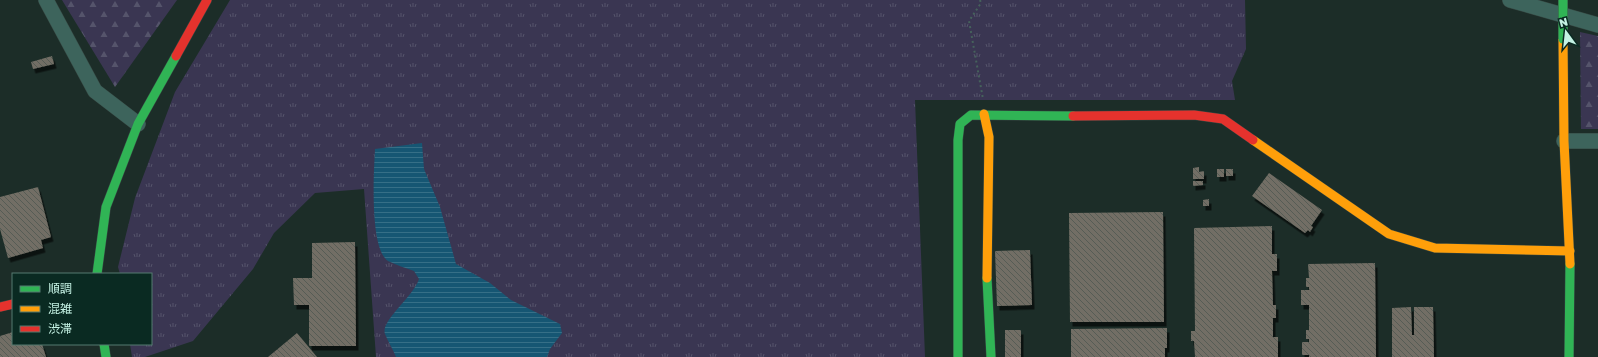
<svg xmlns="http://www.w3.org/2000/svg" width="1598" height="357" viewBox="0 0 1598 357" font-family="'Golos Text','Noto Sans JP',sans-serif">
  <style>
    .forest { fill: url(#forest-firs) }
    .park { fill: url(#park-tufts) }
    .water { fill: url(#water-rules) }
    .building { fill: url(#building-back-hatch); filter: url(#shadow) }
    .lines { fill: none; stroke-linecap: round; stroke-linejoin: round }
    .street-casing { stroke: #364843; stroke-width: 16 }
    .fast-casing { stroke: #364843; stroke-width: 10 }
    .slow-casing { stroke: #364843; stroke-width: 10 }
    .jam-casing { stroke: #364843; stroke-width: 10 }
    .path { stroke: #46625c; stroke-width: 2; stroke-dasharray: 2 3; stroke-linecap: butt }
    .street { stroke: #3d645c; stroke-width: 15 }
    .fast { stroke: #30b455; stroke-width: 9 }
    .slow { stroke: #ff9f0a; stroke-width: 9 }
    .jam { stroke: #e5322d; stroke-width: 9 }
    .fast-bridge-casing { stroke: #364843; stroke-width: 10; stroke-linecap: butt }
    .fast-bridge { stroke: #30b455; stroke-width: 9 }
  </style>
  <defs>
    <pattern id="forest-firs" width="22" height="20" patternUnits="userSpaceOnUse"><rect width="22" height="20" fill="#3a3652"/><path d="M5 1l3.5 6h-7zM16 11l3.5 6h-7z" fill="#55546b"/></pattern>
    <pattern id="park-tufts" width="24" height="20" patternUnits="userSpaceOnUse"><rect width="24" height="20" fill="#3a3652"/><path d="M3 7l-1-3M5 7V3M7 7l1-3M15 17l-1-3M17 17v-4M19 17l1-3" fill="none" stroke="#55546b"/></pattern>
    <pattern id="water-rules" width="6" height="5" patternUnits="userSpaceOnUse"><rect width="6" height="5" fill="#165673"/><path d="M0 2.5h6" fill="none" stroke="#366f87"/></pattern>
    <pattern id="building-back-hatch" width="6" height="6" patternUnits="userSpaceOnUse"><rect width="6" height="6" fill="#726e65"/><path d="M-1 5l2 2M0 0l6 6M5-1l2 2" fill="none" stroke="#565c54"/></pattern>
    <filter id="shadow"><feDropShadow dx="2.5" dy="4.5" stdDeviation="0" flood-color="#0009"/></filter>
  </defs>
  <rect width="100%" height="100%" fill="#1c2d28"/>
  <g class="forest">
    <polygon points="62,0 177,0 115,87"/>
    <polygon points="1580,32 1598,36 1598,129 1581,129"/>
  </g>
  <polygon class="park" points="230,0 1245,0 1246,49 1232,81 1235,100 915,100 925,357 376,357 364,189 315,193 274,233 253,269 193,341 145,357 132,357 130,344 151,344 151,274 120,274 118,267 135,198 175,92"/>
  <path class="water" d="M422 143 424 169 440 207 456 264 490 283 511 300 560 324 562 333 550 349 547 357H396C393 349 388 342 385 334 380 321 414 296 419 279L414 271C406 268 396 265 388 261 369 248 374 171 375 149Z"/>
  <g class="building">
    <polygon points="52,56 54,64 33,69 31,62"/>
    <polygon points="1199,167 1199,172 1204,171 1204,179 1193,179 1193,168"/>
    <rect x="1217" y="169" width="7" height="8"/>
    <rect x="1226" y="169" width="7" height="7"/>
    <polygon points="1269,173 1322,210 1311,226 1313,227 1310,232 1308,230 1305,233 1252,196"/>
    <polygon points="1193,181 1203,181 1203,185 1193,186"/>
    <polygon points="38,187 51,237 41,240 43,248 8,258 0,229 0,197"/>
    <polygon points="1209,199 1209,206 1203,206 1203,200"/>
    <polygon points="1163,212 1164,322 1070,322 1069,213"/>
    <polygon points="1272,226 1272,254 1277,254 1277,271 1272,271 1273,305 1276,305 1276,318 1273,318 1273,337 1278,337 1278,357 1195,357 1194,341 1191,341 1191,331 1195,331 1194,228"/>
    <polygon points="355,242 356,346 309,346 309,305 294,305 293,278 312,278 312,243"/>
    <polygon points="1030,250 1032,305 997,306 995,251"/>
    <polygon points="1375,263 1376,357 1309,357 1309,355 1302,355 1302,342 1309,342 1309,339 1306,339 1306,330 1309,330 1309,305 1301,305 1301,290 1309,290 1309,287 1306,287 1306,278 1309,278 1308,264"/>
    <polygon points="1411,307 1412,335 1414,335 1414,307 1433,307 1434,357 1392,357 1392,308"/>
    <polygon points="1167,328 1167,348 1165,348 1165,357 1071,357 1071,329"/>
    <rect x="1005" y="330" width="16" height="27"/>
    <polygon points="13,332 13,344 42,344 46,357 0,357 0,336"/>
    <polygon points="297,333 317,357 268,357"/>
  </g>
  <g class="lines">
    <g class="street-casing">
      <g id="street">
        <polyline points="46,0 95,91 138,124"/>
        <polyline points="1510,0 1598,25"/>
        <polyline points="1564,141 1598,141"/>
      </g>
    </g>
    <g class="fast-casing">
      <g id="fast">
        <polyline points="97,274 106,207 138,124 176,56"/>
        <polyline points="987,278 991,357"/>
        <polyline points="104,344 106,357"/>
        <polyline points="958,357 958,140 960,124 971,115 1073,116"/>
        <polyline points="1569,357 1570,264"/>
      </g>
    </g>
    <g class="slow-casing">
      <g id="slow">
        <polyline points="1563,39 1564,141 1570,264"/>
        <polyline points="984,114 989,137 987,278"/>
        <polyline points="1253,140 1389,234 1435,248 1570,251"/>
      </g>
    </g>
    <g class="jam-casing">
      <g id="jam">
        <polyline points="176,56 207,0"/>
        <polyline points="1073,116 1194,115 1223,119 1253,140"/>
        <polyline points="0,307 13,304"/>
      </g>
    </g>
    <polyline class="path" points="980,0 981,3 969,21 983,99"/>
    <use href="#street" class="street"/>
    <use href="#fast" class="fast"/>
    <use href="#slow" class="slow"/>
    <use href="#jam" class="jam"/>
    <g class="fast-bridge-casing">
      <polyline id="fast-bridge" points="1563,0 1563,39"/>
    </g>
    <use href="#fast-bridge" class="fast-bridge"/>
  </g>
  <rect x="12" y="273" width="140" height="72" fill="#0a2a22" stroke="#557a70"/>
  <rect x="20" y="286" width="20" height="6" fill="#30b455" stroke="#557a70"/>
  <text x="48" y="293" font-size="12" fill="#c5f2e4">順調</text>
  <rect x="20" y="306" width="20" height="6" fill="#ff9f0a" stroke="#557a70"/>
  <text x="48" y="313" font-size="12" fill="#c5f2e4">混雑</text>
  <rect x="20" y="326" width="20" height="6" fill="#e5322d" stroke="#557a70"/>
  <text x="48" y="333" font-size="12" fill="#c5f2e4">渋滞</text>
  <g transform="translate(1566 32) rotate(345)" stroke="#0a2a22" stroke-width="3" paint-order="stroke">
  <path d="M0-3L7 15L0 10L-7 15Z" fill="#c5f2e4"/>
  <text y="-6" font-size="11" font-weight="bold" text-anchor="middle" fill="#c5f2e4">N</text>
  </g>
</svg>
